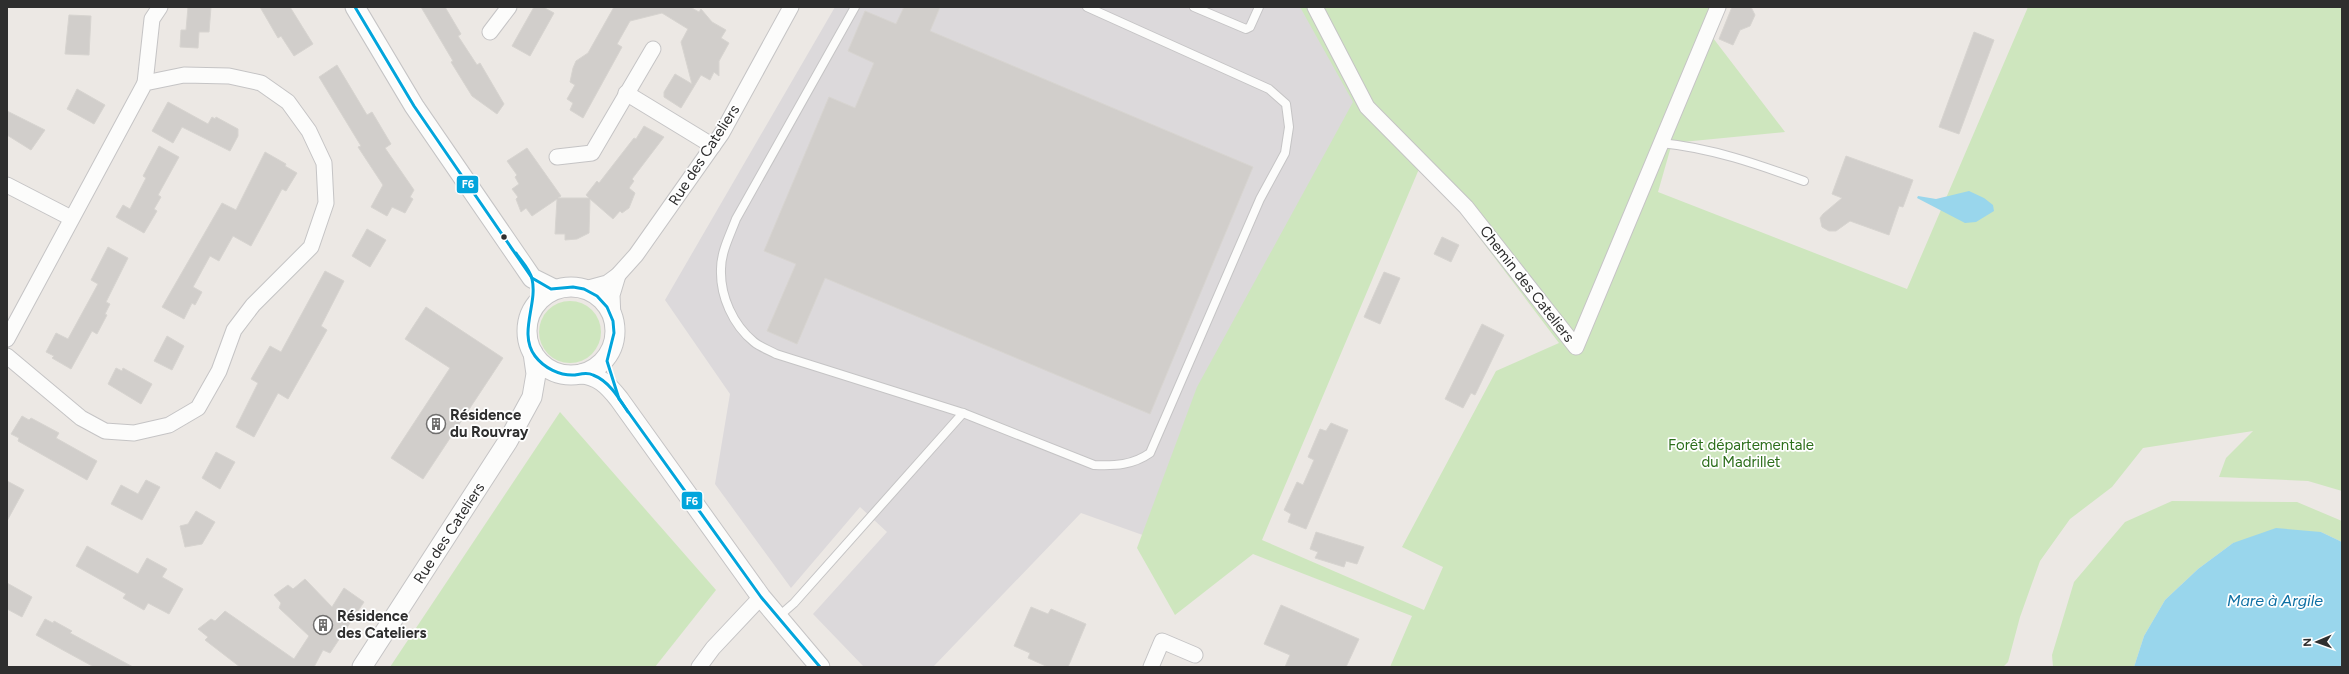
<svg xmlns="http://www.w3.org/2000/svg" width="2349" height="674" viewBox="0 0 2349 674" font-family="Figtree,sans-serif">
  <style>
    .industrial { fill: #dcd9db }
    .green { fill: #cee6be; fill-rule: evenodd }
    .water { fill: #99d6ec }
    .building { fill: #d1cecb; stroke: #d7d4d0 }
    .lines { fill: none; stroke-linecap: round; stroke-linejoin: round }
    .service-casing { stroke: #c5c4c5; stroke-width: 10 }
    .minor-casing { stroke: #c5c4c5; stroke-width: 17 }
    .tertiary-casing { stroke: #c5c4c5; stroke-width: 21 }
    .service { stroke: #fcfcfb; stroke-width: 8 }
    .minor { stroke: #fcfcfb; stroke-width: 15 }
    .tertiary { stroke: #fcfcfb; stroke-width: 19 }
    .bus-1-casing { stroke: #fff; stroke-width: 6 }
    .bus-1 { stroke: #02a5dc; stroke-width: 3 }
    .bus-dot { fill: #2e2e2e; stroke: #fff; stroke-width: 1.5 }
    .labels { text-anchor: middle; stroke-width: 3.5; stroke-linejoin: round; paint-order: stroke }
    .street-label { font-size: 15px; fill: #2e2e2e; stroke: #fff }
    .poi-label { font-size: 15px; font-weight: bold; fill: #2e2e2e; stroke: #fff; text-anchor: start }
    .park-label { font-size: 15px; fill: #2c6e1b; stroke: #fff }
    .water-label { font-size: 16px; font-style: italic; fill: #0d6fa3; stroke: #fff }
    .line-badge { stroke: #fff; stroke-width: 1.5 }
    .badge-label { font-size: 11px; text-anchor: middle; font-weight: bold; fill: #fff }
  </style>
  <rect width="100%" height="100%" fill="#ece8e4"/>
  <polygon class="industrial" points="835,7 1302,7 1356,103 1151,538 1081,513 933,667 864,667 813,614 887,532 860,507 791,588 715,484 730,394 665,300"/>
  <g class="green">
    <path d="M1300 7H1726L1713 38 1785 132 1672 143 1658 192 1907 289 2028 7H2342V491L2308 481 2219 477 2226 458 2253 431 2143 448 2112 487 2070 519 2040 561 2020 617 2008 662 2003 667H1390L1412 616 1253 554 1175 615 1137 548 1197 387 1353 102ZM1419 169 1460 212 1559 343 1496 371 1402 547 1443 567 1424 610 1262 540Z"/>
    <circle cx="570" cy="332" r="31"/>
    <polygon points="560,412 716,590 655,667 390,667"/>
    <polygon points="2172,501 2297,502 2342,521 2342,542 2321,532 2233,543 2198,569 2165,600 2144,636 2134,667 2053,667 2052,655 2074,582 2125,522"/>
  </g>
  <g class="water">
    <polygon points="1969,191 1984,198 1993,205 1994,211 1976,222 1965,223 1917,198 1918,196 1936,199"/>
    <polygon points="2276,528 2321,532 2342,542 2342,667 2134,667 2144,636 2165,600 2198,569 2233,543"/>
  </g>
  <g class="building">
    <polygon points="188,7 211,7 209,32 199,32 198,48 180,47 181,30 186,30"/>
    <polygon points="260,7 290,7 313,44 294,56 281,36 278,38"/>
    <polygon points="421,7 445,7 461,34 458,36 477,65 480,63 504,104 497,114 472,96 451,62 453,61"/>
    <polygon points="534,7 543,7 554,13 530,56 512,46"/>
    <polygon points="614,7 690,7 699,12 701,9 712,22 726,30 721,38 729,43 719,61 719,76 714,72 710,80 701,75 681,108 664,97 664,92 675,74 692,84 681,42 688,29 662,13 630,21 617,44 622,47 583,118 570,110 573,103 567,99 575,85 570,82 573,68 576,61 588,53"/>
    <polygon points="904,7 940,7 930,31 1253,167 1150,414 825,278 797,344 767,331 796,264 764,251 829,97 855,108 874,63 848,51 865,11 896,24"/>
    <polygon points="1732,7 1751,7 1755,15 1750,26 1740,30 1733,45 1719,39"/>
    <polygon points="69,15 91,16 89,55 65,54"/>
    <polygon points="1974,32 1994,40 1959,134 1939,127"/>
    <polygon points="337,65 367,115 372,112 391,144 385,148 414,190 410,197 413,199 405,213 392,207 387,216 371,207 383,185 358,147 361,146 319,77"/>
    <polygon points="77,89 105,105 94,124 67,109"/>
    <polygon points="168,102 208,124 212,117 215,119 216,117 238,129 238,136 230,151 182,127 173,143 152,131"/>
    <polygon points="7,111 45,130 31,150 7,135"/>
    <polygon points="644,126 664,137 632,179 634,181 629,188 635,193 629,208 622,213 620,211 613,219 590,199 589,233 577,239 565,240 565,234 555,234 557,199 532,216 526,208 521,212 516,199 518,197 512,189 519,184 515,177 517,175 507,161 527,148 561,196 558,198 589,198 586,195 597,181 599,183 634,138 636,139"/>
    <polygon points="159,146 179,157 158,195 161,197 154,209 157,211 144,233 116,217 123,205 130,209 146,178 143,176"/>
    <polygon points="265,152 286,164 285,166 297,173 286,191 282,189 251,246 233,236 219,261 210,256 193,287 202,292 195,305 192,303 184,319 162,307 222,203 236,210"/>
    <polygon points="1846,156 1913,180 1903,207 1899,206 1889,235 1850,221 1836,231 1829,231 1822,227 1820,218 1823,214 1842,198 1832,194"/>
    <polygon points="367,229 386,240 370,267 352,256"/>
    <polygon points="1442,237 1459,245 1451,262 1434,254"/>
    <polygon points="108,247 128,258 106,302 110,304 105,314 107,315 97,334 92,331 71,369 52,358 54,356 46,352 56,333 68,339 98,284 91,280"/>
    <polygon points="325,271 344,281 321,326 327,330 288,399 278,393 254,437 236,427 258,383 251,379 270,346 281,352"/>
    <polygon points="1384,272 1400,278 1380,324 1364,317"/>
    <polygon points="426,307 503,358 423,479 391,458 450,368 405,339"/>
    <polygon points="1482,324 1504,335 1475,395 1471,393 1463,408 1445,399"/>
    <polygon points="167,336 184,346 172,370 154,361"/>
    <polygon points="116,368 122,371 123,368 152,384 141,404 108,384"/>
    <polygon points="22,416 29,420 31,418 59,433 56,438 97,461 87,480 18,441 19,438 11,434"/>
    <polygon points="1331,423 1348,430 1306,529 1288,522 1291,514 1284,510 1297,482 1303,485 1314,460 1308,457 1320,429 1326,431"/>
    <polygon points="216,452 235,462 220,489 202,478"/>
    <polygon points="146,480 160,487 142,520 111,504 121,485 138,494"/>
    <polygon points="7,481 24,490 7,521"/>
    <polygon points="196,511 215,522 202,544 185,547 180,526 188,524"/>
    <polygon points="1316,532 1364,547 1357,564 1346,561 1344,567 1315,558 1318,552 1310,549"/>
    <polygon points="87,546 138,574 147,558 167,569 162,577 183,589 169,614 148,603 144,610 123,598 126,594 76,566"/>
    <polygon points="305,579 332,607 344,588 364,602 330,653 323,650 314,667 240,667 205,640 208,637 198,629 211,619 215,621 225,611 294,659 309,636 279,608 281,603 274,595 288,585 293,589"/>
    <polygon points="7,583 32,597 22,617 7,609"/>
    <polygon points="1281,605 1359,639 1346,667 1285,667 1290,655 1264,644"/>
    <polygon points="1031,607 1048,614 1051,609 1086,624 1068,667 1048,667 1028,658 1030,653 1014,646"/>
    <polygon points="45,619 53,623 54,621 72,631 70,633 133,667 94,667 61,649 36,635"/>
  </g>
  <g class="lines">
    <g class="service-casing">
      <g id="service">
        <path d="M855 7 736 219C730 235 721 252 721 269 720 296 733 325 754 342 760 347 769 350 776 354L963 413 1094 465C1115 466 1133 465 1150 453L1260 199 1285 153 1289 127 1286 104 1269 89 1087 7"/>
        <polyline points="1194,7 1246,29 1250,27 1259,7"/>
        <path d="M1661 143C1712 148 1757 164 1804 181"/>
        <polyline points="778,617 794,603 963,413"/>
      </g>
    </g>
    <g class="minor-casing">
      <g id="minor">
        <polyline points="1315,7 1367,107 1466,207 1576,347 1718,7"/>
        <polyline points="490,32 509,7"/>
        <polyline points="145,83 152,19 160,7"/>
        <polyline points="626,93 713,146"/>
        <polyline points="557,157 592,153 653,49"/>
        <polyline points="7,185 71,218"/>
        <polyline points="585,289 607,283 618,275 636,255 722,133 791,7"/>
        <polyline points="613,318 612,295 618,275"/>
        <polyline points="7,339 145,83 184,75 229,76 261,83 288,102 309,131 324,163 326,203 311,247 253,305 234,330 219,371 198,408 169,425 134,433 105,431 81,418 7,356"/>
        <polyline points="699,667 713,648 761,597"/>
        <polyline points="1151,667 1162,641 1195,655"/>
      </g>
    </g>
    <g class="tertiary-casing">
      <g id="tertiary">
        <polyline points="355,7 414,106 532,278 554,289"/>
        <circle cx="571" cy="331" r="44"/>
        <path d="M581 374C598 375 608 385 619 399L761 597 820 667"/>
        <polyline points="362,667 508,441 532,397 536,374 533,353"/>
      </g>
    </g>
    <use href="#service" class="service"/>
    <use href="#minor" class="minor"/>
    <use href="#tertiary" class="tertiary"/>
    <g class="bus-1-casing">
      <g id="bus-1">
        <polyline points="355,7 414,106 532,278 551,289 573,287 584,289 597,296 607,307 613,321 614,333 607,361 619,399 761,597 820,667"/>
        <path d="M516 253C521 261 530 269 532 279 538 304 518 333 535 356 544 368 560 376 575 375 581 374 587 372 593 375 609 381 619 398 628 412"/>
      </g>
    </g>
    <use href="#bus-1" class="bus-1"/>
  </g>
  <defs>
    <g id="building-ring" transform="scale(1)"><circle r="9.5" fill="#fff" stroke="#706f6e" stroke-width="1.5"/><path d="M-4-6H4V6H1V3H-1V6H-4ZM-2.5-4.3h1.7v1.8h-1.7ZM.8-4.3h1.7v1.8H.8ZM-2.5-1h1.7V.8h-1.7ZM.8-1h1.7V.8H.8Z" fill="#706f6e"/></g>
  </defs>
  <g fill-rule="evenodd">
    <use href="#building-ring" x="436" y="424"/>
    <use href="#building-ring" x="323" y="625"/>
  </g>
  <circle class="bus-dot" cx="504" cy="237" r="3.5"/>
  <g class="labels">
    <g class="street-label">
      <text transform="translate(704 155) rotate(-57)" y="5">Rue des Cateliers</text>
      <text transform="translate(1527 284) rotate(52)" y="5">Chemin des Cateliers</text>
      <text transform="translate(449 533) rotate(-57)" y="5">Rue des Cateliers</text>
    </g>
    <g class="poi-label">
      <text x="450" y="420">Résidence<tspan x="450" dy="17">du Rouvray</tspan></text>
      <text x="337" y="621">Résidence<tspan x="337" dy="17">des Cateliers</tspan></text>
    </g>
    <g class="park-label">
      <text x="1741" y="450">Forêt départementale<tspan x="1741" dy="17">du Madrillet</tspan></text>
    </g>
    <g class="water-label">
      <text x="2275" y="606">Mare à Argile</text>
    </g>
  </g>
  <g class="line-badge">
    <rect x="456" y="175" width="23" height="19" rx="4" fill="#02a5dc"/>
    <rect x="681" y="491" width="22" height="19" rx="4" fill="#02a5dc"/>
  </g>
  <g class="badge-label">
    <text x="468" y="188">F6</text>
    <text x="692" y="505">F6</text>
  </g>
  <rect width="2349" height="674" fill="none" stroke="#2e2e2e" stroke-width="16"/>
  <g transform="translate(2317 642) rotate(268)" stroke="#ffffff" stroke-width="3" paint-order="stroke">
  <path d="M0-3L7 15L0 10L-7 15Z" fill="#2e2e2e"/>
  <text y="-6" font-size="11" font-weight="bold" text-anchor="middle" fill="#2e2e2e">N</text>
  </g>
</svg>
